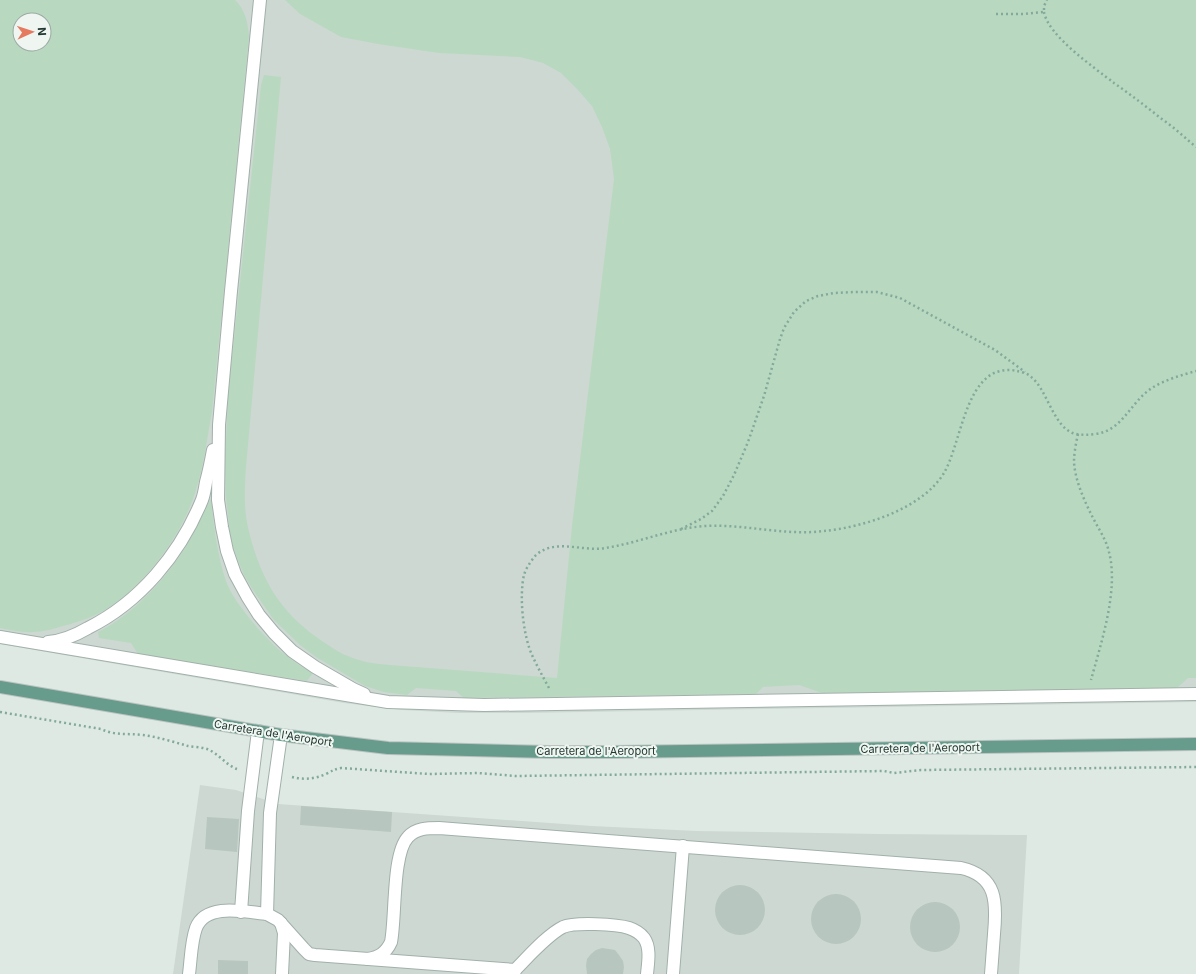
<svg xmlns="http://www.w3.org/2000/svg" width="1196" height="974" viewBox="0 0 1196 974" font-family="Inter,sans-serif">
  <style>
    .built { fill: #cdd8d3; fill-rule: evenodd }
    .green { fill: #b9d8c0; fill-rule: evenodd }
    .building { fill: #b7c6bf }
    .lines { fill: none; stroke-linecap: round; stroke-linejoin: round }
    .minor-casing { stroke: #a2b0aa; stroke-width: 14 }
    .major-casing { stroke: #bcc3c1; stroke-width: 14 }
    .path { stroke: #82aa9b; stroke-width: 2.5; stroke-dasharray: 2 3; stroke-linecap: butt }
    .minor { stroke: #fff; stroke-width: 12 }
    .major { stroke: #679b8b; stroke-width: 12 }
    .labels { text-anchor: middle; stroke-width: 4; stroke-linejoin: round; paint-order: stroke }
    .street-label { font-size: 11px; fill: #213730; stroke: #eff6f2 }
  </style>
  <rect width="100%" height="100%" fill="#dfe9e4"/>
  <g class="built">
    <path d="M0 0H1196V702L523 713H459L402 710 344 703 0 644ZM20 20H44V44H20Z"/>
    <polygon points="200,785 236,790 278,804 592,826 697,831 879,834 1027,835 1019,974 173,974"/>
  </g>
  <g class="green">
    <path d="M0 0H235C245 9 248 23 249 36L212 412C207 438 204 465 196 490 183 533 148 581 111 606 97 616 79 622 63 626 53 629 43 632 33 632 22 633 11 630 0 628ZM20 20H44V44H20Z"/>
    <path d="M285 0H1196V678H1188L1177 688 822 693 799 685 763 687 756 694 464 698 456 691 416 688 407 695 384 692 365 686 316 657 300 645 274 620 253 590 244 575 237 558 231 540 226 498 225 462 228 395 261 85 264 75 281 77 246 467C245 484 244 500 246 516 247 525 250 535 252 543 265 587 284 615 322 641 330 646 339 653 348 656 361 662 376 664 390 665L557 678 572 526 614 179 610 149 602 127 592 106 577 89 561 73 543 63 520 57 439 53 378 44 341 37 300 14Z"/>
    <path d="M211 499C214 527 217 554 226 581 234 604 271 646 292 660 298 665 306 669 313 673L307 681 138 654 131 643 99 638 98 632C134 614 168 577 188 543 196 528 203 514 211 499Z"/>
  </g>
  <g class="building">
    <polygon points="301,806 392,812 391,832 300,825"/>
    <polygon points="207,817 239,819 237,852 205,849"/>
    <circle cx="740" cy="910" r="25"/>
    <circle cx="836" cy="919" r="25"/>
    <circle cx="935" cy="927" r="25"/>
    <polygon points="602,948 615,950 619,955 623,961 624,967 623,974 587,974 586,965 587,959 591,954 596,950"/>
    <polygon points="218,960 248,961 248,974 218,974"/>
  </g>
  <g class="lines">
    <g class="minor-casing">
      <g id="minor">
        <polyline points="260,0 231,291 219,425 218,500 222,527 227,551 235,574 247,596 259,615 274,633 292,651 315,667 353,689 364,694"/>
        <polyline points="0,637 388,702 484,705 1196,694"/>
        <path d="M48 642C63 641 76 635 88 628 140 602 180 554 202 500 204 495 205 488 206 482 209 471 211 461 213 450"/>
        <polyline points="241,912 248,811 258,731"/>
        <polyline points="267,914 270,813 281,735"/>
        <polyline points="281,923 284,933 282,974"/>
        <path d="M368 959C379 957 386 953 391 942 396 917 392 854 408 837 416 828 428 828 439 828L961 868C997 876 997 902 994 934 993 947 992 961 991 974"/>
        <path d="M515 970C527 958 547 935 563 927 574 922 617 924 629 928 635 930 640 933 644 938 651 948 648 963 647 974"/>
        <path d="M189 974C191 959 191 942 196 928 206 902 246 912 267 914L278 920 304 949 309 954 315 955 515 970 514 974"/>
        <polyline points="673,974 683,846"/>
      </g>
    </g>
    <g class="major-casing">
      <polyline id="major" points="0,687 281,735 388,748 550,752 611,752 1196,744"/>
    </g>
    <g class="path">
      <path d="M1044 12C1048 36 1095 68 1114 83 1131 95 1147 107 1163 120 1175 128 1185 138 1196 147"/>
      <polyline points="996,14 1023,14 1044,12 1044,6 1047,0"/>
      <path d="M1078 434C1076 443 1074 453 1074 462 1075 480 1084 500 1092 516 1098 528 1106 539 1109 552 1119 590 1101 643 1091 680"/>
      <polyline points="681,529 701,519 712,511 723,496 734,475 748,442 764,396 780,339 784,328 794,312 806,301 818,296 834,293 855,292 877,292 900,298 995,350 1025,372"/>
      <path d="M549 688C543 677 537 666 532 655 523 635 519 596 524 575 526 568 531 561 536 555 555 538 582 552 605 548 639 543 671 528 706 526 746 524 785 536 824 531 864 527 922 509 944 473 960 445 964 388 994 373 1001 370 1010 369 1017 371 1021 372 1027 373 1030 376 1048 389 1053 429 1076 434 1082 435 1088 435 1095 434 1123 431 1130 402 1152 388 1164 380 1182 375 1196 371"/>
      <path d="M0 712 101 729C116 736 127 733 143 735 158 737 174 742 188 746 194 747 201 747 207 749 218 753 226 765 237 769"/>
      <path d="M292 777C303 780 315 779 326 774 332 771 335 769 341 768L429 774 478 773 516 776 884 771 894 773 921 770 1196 767"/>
    </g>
    <use href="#minor" class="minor"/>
    <use href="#major" class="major"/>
  </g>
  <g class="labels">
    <g class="street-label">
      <text transform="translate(273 733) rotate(9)" y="4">Carretera de l'Aeroport</text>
      <text transform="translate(920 748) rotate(-1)" y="4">Carretera de l'Aeroport</text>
      <text x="596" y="755">Carretera de l'Aeroport</text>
    </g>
  </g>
  <g transform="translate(32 32) rotate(87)"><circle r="19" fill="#eff6f2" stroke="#9daaa4"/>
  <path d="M0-3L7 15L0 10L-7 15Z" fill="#e67a5f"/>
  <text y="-6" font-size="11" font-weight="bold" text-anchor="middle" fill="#213730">N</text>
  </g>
</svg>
